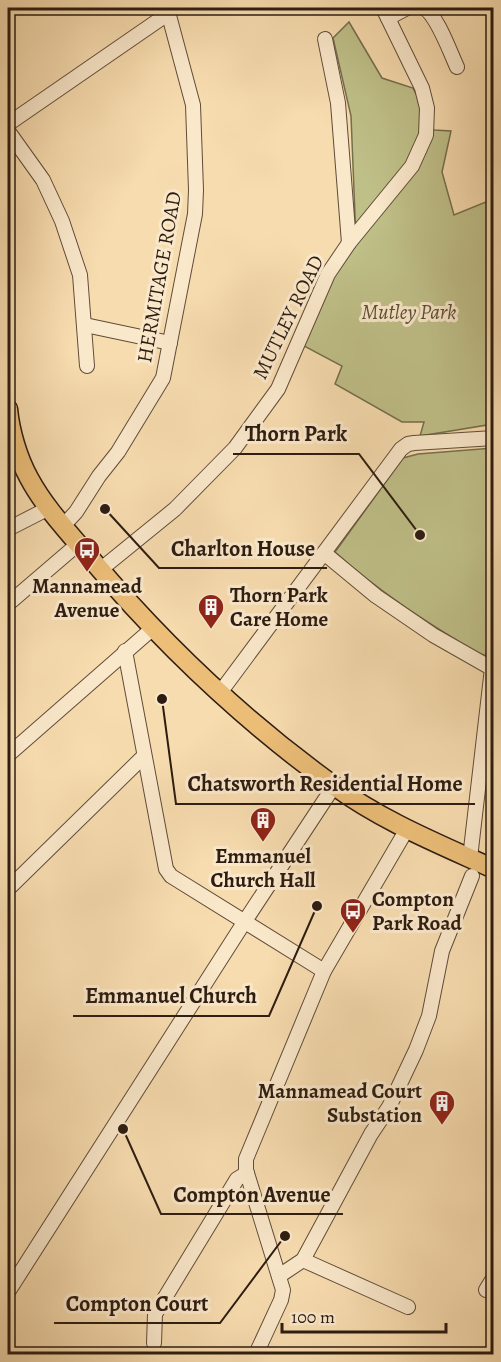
<svg xmlns="http://www.w3.org/2000/svg" width="501" height="1362" viewBox="0 0 501 1362" font-family="Alegreya,serif">
  <style>
    .green { fill: #bfbf88; stroke: #766e4c; stroke-width: 1.5 }
    .lines { fill: none; stroke-linecap: round; stroke-linejoin: round }
    .minor-casing { stroke: #604c38; stroke-width: 16 }
    .major-casing { stroke: #2d1c11; stroke-width: 21 }
    .minor { stroke: #fae8cb; stroke-width: 14 }
    .major { stroke: #ecbe78; stroke-width: 18 }
    .labels { text-anchor: middle; stroke-width: 6; stroke-linejoin: round; paint-order: stroke }
    .street-label { font-size: 21px; fill: #2d1c11; stroke: #fae8cb }
    .park-label { font-size: 21px; font-style: italic; fill: #594d35; stroke: #fae8cb }
    .poi-label { font-size: 21px; font-weight: bold; fill: #2d1c11; stroke: #fae8cb }
    .leader { fill: none; stroke: #2d1c11; stroke-width: 2 }
    .callout-dot { fill: #2d1c11; stroke: #fae8cb; stroke-width: 2 }
    .callout-label { font-size: 22px; text-anchor: middle; font-weight: bold; fill: #2d1c11; stroke: #fae8cb; stroke-width: 6; stroke-linejoin: round; paint-order: stroke }
  </style>
  <rect width="100%" height="100%" fill="#f7dcaf"/>
  <filter id="stains"><feTurbulence type="fractalNoise" baseFrequency=".00333" numOctaves="4"/><feColorMatrix values="0 0 0 0 .2 0 0 0 0 .09 0 0 0 0 .02 0 0 0 .5 -.17"/></filter>
  <radialGradient id="worn" r=".72"><stop offset=".6" stop-color="#630" stop-opacity="0"/><stop offset="1" stop-color="#630" stop-opacity=".3"/></radialGradient>
  <g class="green">
    <polygon points="349,22 382,78 413,88 434,130 451,131 442,172 454,215 493,199 494,229 492,231 494,235 493,424 420,436 424,422 402,422 335,384 342,366 304,346 331,275 356,240 351,116 333,38"/>
    <path d="M493 448 494 574 486 656 478 653C428 623 379 592 335 552L403 458 418 454Z"/>
  </g>
  <g class="lines">
    <g class="minor-casing">
      <g id="minor">
        <path d="M424 8C437 15 450 52 457 67"/>
        <polyline points="388,18 407,8"/>
        <polyline points="325,39 338,103 349,243"/>
        <polyline points="8,124 169,13"/>
        <polyline points="8,131 43,180 62,221 80,275 87,366"/>
        <polyline points="85,325 170,343"/>
        <polyline points="63,526 76,512 99,476 118,452 163,378 195,214 196,190 193,105 167,8"/>
        <polyline points="8,529 49,508"/>
        <polyline points="324,553 376,596 433,635 491,668"/>
        <polyline points="100,570 175,509 235,448 278,389 328,274 349,243 412,166 426,135 427,108 422,88 383,8"/>
        <polyline points="8,604 78,544"/>
        <polyline points="125,651 166,869 171,876 324,971"/>
        <polyline points="219,694 401,449 408,444 414,443 494,438"/>
        <polyline points="8,755 152,629"/>
        <polyline points="470,858 494,651"/>
        <polyline points="8,889 144,756"/>
        <polyline points="303,1260 408,1307"/>
        <polyline points="279,1276 303,1260 371,1134 389,1107 416,1050 429,1016 442,951 472,876"/>
        <polyline points="486,1290 494,1277"/>
        <polyline points="8,1292 245,921 334,786"/>
        <polyline points="154,1343 155,1314 237,1179 247,1173"/>
        <polyline points="256,1354 281,1300 283,1290 246,1170 246,1159 324,971 407,829"/>
      </g>
    </g>
    <g class="major-casing">
      <path id="major" d="M8 409C10 431 18 458 29 478 45 508 70 534 92 560 164 645 243 720 333 785 382 821 439 844 494 869"/>
    </g>
    <use href="#minor" class="minor"/>
    <use href="#major" class="major"/>
  </g>
  <defs>
    <g id="bus-pin" transform="scale(1.35)"><path d="M0 17L-7.5 6A9.5 9.5 0 1 1 7.5 6Z" fill="#8f2418" stroke="#fae8cb"/><path d="M-5-6H5V4H4V6H2V4H-2V6H-4V4H-5ZM-3.5-4V0h7V-4ZM-3.5 1.2v1.5H-2V1.2ZM2 1.2v1.5H3.5V1.2Z" fill="#fff"/></g>
    <g id="building-pin" transform="scale(1.35)"><path d="M0 17L-7.5 6A9.5 9.5 0 1 1 7.5 6Z" fill="#8f2418" stroke="#fae8cb"/><path d="M-4-6H4V6H1V3H-1V6H-4ZM-2.5-4.3h1.7v1.8h-1.7ZM.8-4.3h1.7v1.8H.8ZM-2.5-1h1.7V.8h-1.7ZM.8-1h1.7V.8H.8Z" fill="#fff"/></g>
  </defs>
  <g fill-rule="evenodd">
    <use href="#bus-pin" x="87" y="550"/>
    <use href="#building-pin" x="211" y="607"/>
    <use href="#building-pin" x="263" y="820"/>
    <use href="#bus-pin" x="353" y="911"/>
    <use href="#building-pin" x="442" y="1103"/>
  </g>
  <g class="labels">
    <g class="street-label">
      <text transform="translate(159 277) rotate(-80)" y="7">HERMITAGE ROAD</text>
      <text transform="translate(288 317) rotate(-64)" y="7">MUTLEY ROAD</text>
    </g>
    <g class="park-label">
      <text x="409" y="319">Mutley Park</text>
    </g>
    <g class="poi-label">
      <text x="87" y="593">Mannamead<tspan x="87" dy="24">Avenue</tspan></text>
      <text x="230" y="602" text-anchor="start">Thorn Park<tspan x="230" dy="24">Care Home</tspan></text>
      <text x="263" y="863">Emmanuel<tspan x="263" dy="24">Church Hall</tspan></text>
      <text x="372" y="906" text-anchor="start">Compton<tspan x="372" dy="24">Park Road</tspan></text>
      <text x="422" y="1098" text-anchor="end">Mannamead Court<tspan x="422" dy="24">Substation</tspan></text>
    </g>
  </g>
  <path class="leader" d="M420 535L359 454H233M105 509L159 568H327M162 699L176 804H475M317 906L269 1016H73M123 1129L161 1214H343M285 1236L220 1323H54"/>
  <g class="callout-dot">
    <circle cx="420" cy="535" r="6"/>
    <circle cx="105" cy="509" r="6"/>
    <circle cx="162" cy="699" r="6"/>
    <circle cx="317" cy="906" r="6"/>
    <circle cx="123" cy="1129" r="6"/>
    <circle cx="285" cy="1236" r="6"/>
  </g>
  <g class="callout-label">
    <text x="296" y="441">Thorn Park</text>
    <text x="243" y="556">Charlton House</text>
    <text x="325" y="791">Chatsworth Residential Home</text>
    <text x="171" y="1003">Emmanuel Church</text>
    <text x="252" y="1202">Compton Avenue</text>
    <text x="137" y="1311">Compton Court</text>
  </g>
  <rect width="501" height="1362" fill="none" stroke="#f7dcaf" stroke-width="30"/>
  <rect x="9" y="9" width="483" height="1344" fill="none" stroke="#2d1c11" stroke-width="3"/>
  <rect x="15" y="15" width="471" height="1332" fill="none" stroke="#2d1c11" stroke-width="1.5"/>
  <path d="M282 1323v9h164v-9" fill="none" stroke="#2d1c11" stroke-width="3"/>
  <text x="291" y="1323" font-size="18" fill="#2d1c11" stroke="#fae8cb" stroke-width="4.5" paint-order="stroke">100 m</text>
  <rect width="100%" height="100%" filter="url(#stains)"/>
  <rect width="100%" height="100%" fill="url(#worn)"/>
</svg>
